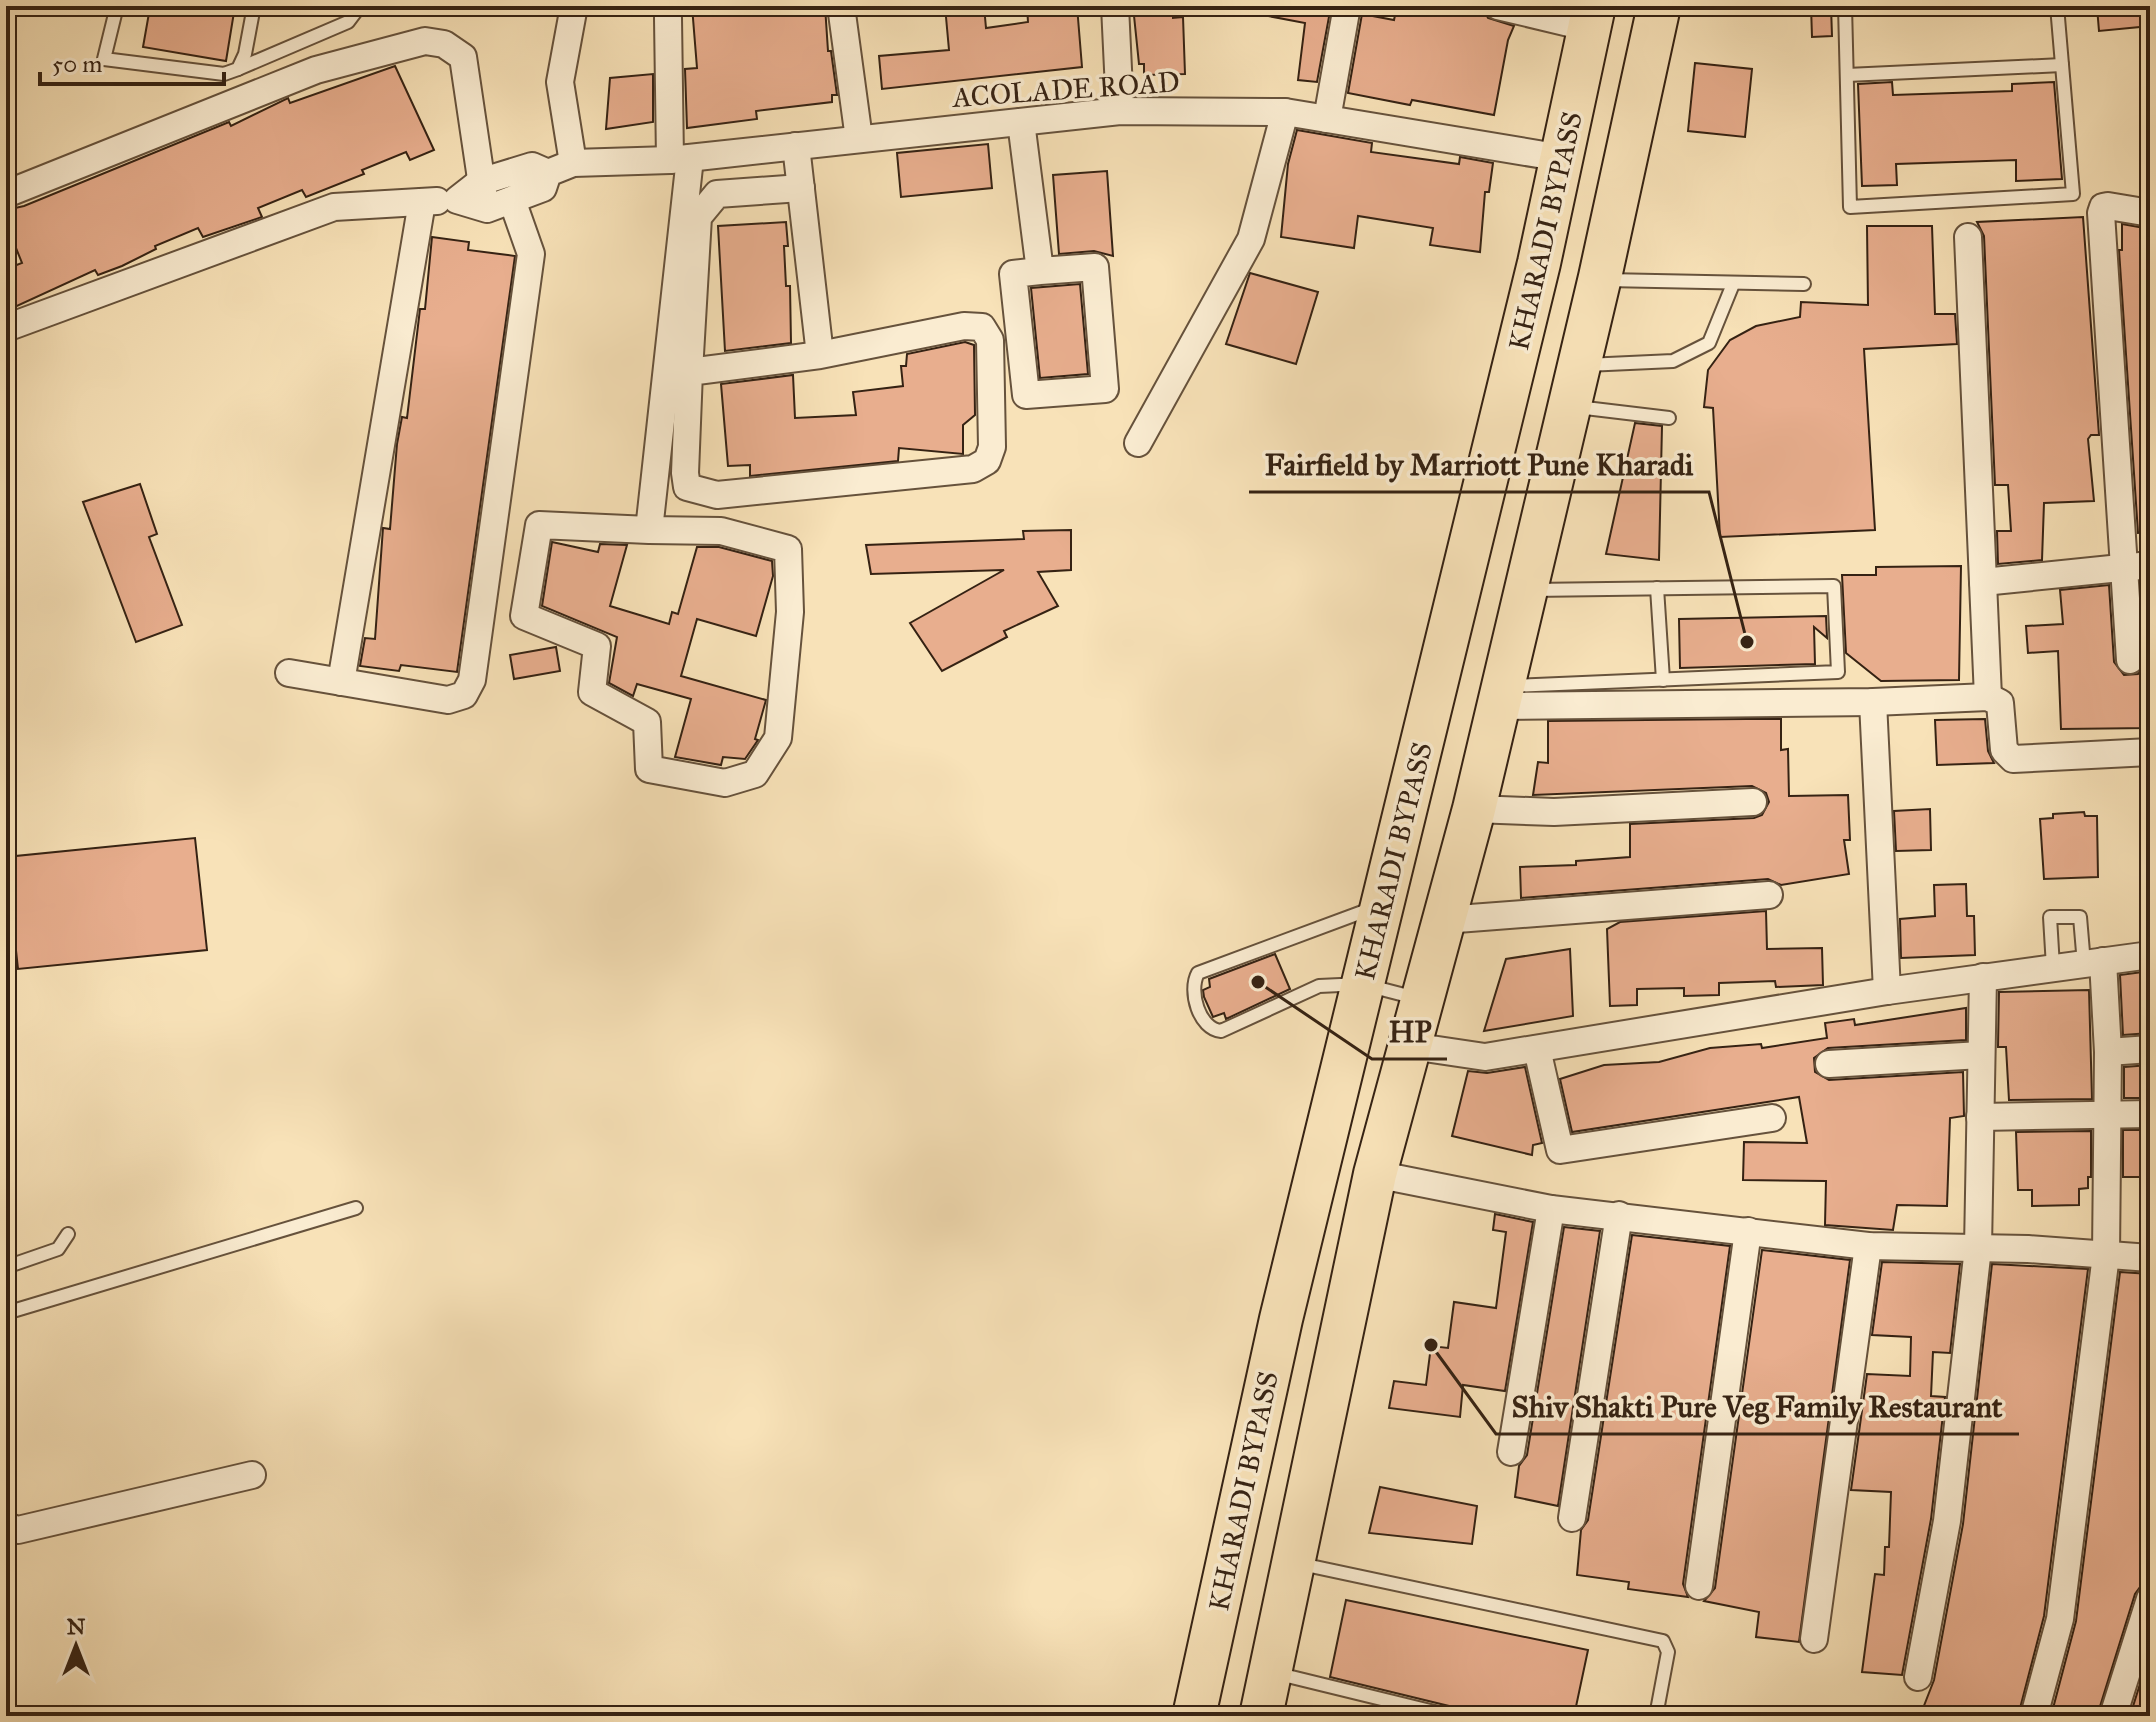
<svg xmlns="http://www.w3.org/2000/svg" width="2156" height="1722" viewBox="0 0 2156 1722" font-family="'IM FELL Great Primer',serif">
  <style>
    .building { fill: #e8ae8e; stroke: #352213; stroke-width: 2 }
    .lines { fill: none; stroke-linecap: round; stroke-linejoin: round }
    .service-casing { stroke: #66523c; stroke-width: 16 }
    .minor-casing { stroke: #66523c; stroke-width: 30 }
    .trunk-casing { stroke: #352213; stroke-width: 46 }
    .service { stroke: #faecd1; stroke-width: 12 }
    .minor { stroke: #faecd1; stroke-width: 26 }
    .trunk { stroke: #f8e2b8; stroke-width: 42 }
    .labels { text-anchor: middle; stroke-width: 7; stroke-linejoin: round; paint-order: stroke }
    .street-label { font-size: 28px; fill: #352213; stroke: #faecd1 }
    .leader { fill: none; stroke: #352213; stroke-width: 3 }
    .callout-dot { fill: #352213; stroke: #faecd1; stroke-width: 3 }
    .callout-label { font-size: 30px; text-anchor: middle; font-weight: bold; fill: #352213; stroke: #faecd1; stroke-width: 7; stroke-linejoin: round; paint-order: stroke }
  </style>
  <rect width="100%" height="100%" fill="#f8e2b8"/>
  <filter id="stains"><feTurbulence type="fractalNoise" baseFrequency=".0025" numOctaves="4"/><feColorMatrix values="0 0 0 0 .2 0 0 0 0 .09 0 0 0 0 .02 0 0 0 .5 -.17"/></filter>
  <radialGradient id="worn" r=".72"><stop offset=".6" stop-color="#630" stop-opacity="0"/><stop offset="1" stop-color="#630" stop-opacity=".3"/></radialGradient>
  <g class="building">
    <polygon points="155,6 235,6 226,61 143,47 149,13 154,14"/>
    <polygon points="692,6 825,6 828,51 831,51 837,95 832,95 832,102 756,111 757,119 687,128 685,69 697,68"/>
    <polygon points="945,6 984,6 986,28 1028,22 1027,6 1077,6 1082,67 882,89 879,56 949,50"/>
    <polygon points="1133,6 1173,6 1173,18 1183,17 1185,74 1144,75 1144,64 1139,64"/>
    <polygon points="1269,6 1331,6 1317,82 1298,80 1305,23 1268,16"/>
    <polygon points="1397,6 1482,6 1488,18 1514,26 1508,40 1494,115 1412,100 1410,105 1348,93 1362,14 1394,20"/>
    <polygon points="1811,6 1831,6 1832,36 1812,37"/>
    <polygon points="2110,6 2150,6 2150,26 2099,31 2097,7"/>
    <polygon points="1695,63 1752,69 1745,137 1688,131"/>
    <polygon points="395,66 434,150 410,160 406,152 362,170 364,174 306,197 302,190 258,208 262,217 203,237 198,228 155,246 156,249 122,266 98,275 95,270 6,311 6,269 22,263 6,223 6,210 24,206 229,122 231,126 288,98 290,103"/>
    <polygon points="653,74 653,122 606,129 610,78"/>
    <polygon points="1892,82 1893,95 2012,91 2012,84 2054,82 2062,179 2016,181 2016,160 1896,164 1897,185 1862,186 1858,84"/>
    <polygon points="1297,130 1372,143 1371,152 1459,164 1460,157 1493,163 1489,192 1485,192 1480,252 1430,245 1433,228 1358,216 1354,248 1281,237 1288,164"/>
    <polygon points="988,144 992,188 901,197 897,153"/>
    <polygon points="1107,171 1113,256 1094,251 1059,254 1053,175"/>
    <polygon points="2083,217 2099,435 2091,435 2088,439 2094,501 2044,503 2042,560 1998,564 1997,531 2011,531 2008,485 1995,485 1984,236 1977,222"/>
    <polygon points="786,222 788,246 784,246 786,286 790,286 791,343 725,351 718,226"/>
    <polygon points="2122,224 2150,229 2150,532 2138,533 2119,250 2122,250"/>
    <polygon points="1867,226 1932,226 1935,314 1955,314 1957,344 1864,349 1875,530 1720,537 1713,408 1704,407 1708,370 1730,340 1756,326 1800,317 1801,302 1868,305"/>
    <polygon points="432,237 469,242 468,250 515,256 457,672 401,665 399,671 360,666 365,638 375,639 383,528 390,529 397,444 402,417 407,418 420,309 425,309"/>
    <polygon points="1250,273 1318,292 1296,364 1226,344"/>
    <polygon points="1080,284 1088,374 1040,378 1031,288"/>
    <polygon points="965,342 974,345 975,415 963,425 963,454 899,448 898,461 750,476 750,465 728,466 721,384 793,375 795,418 856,415 853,392 903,386 901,366 906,366 907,354"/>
    <polygon points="1635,423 1662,426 1659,560 1606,554"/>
    <polygon points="140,484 157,534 149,537 182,625 136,642 83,502"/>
    <polygon points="1071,530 1071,570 1038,572 1058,606 1004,631 1007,637 942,671 910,623 1004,570 871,574 866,545 1024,539 1023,531"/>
    <polygon points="552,542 598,552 600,544 627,545 610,606 669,624 672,612 678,614 697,547 719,547 772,561 773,576 756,636 697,619 681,676 766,700 755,739 758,740 745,759 723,757 721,765 675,757 691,699 637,684 633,696 609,683 617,637 542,606"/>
    <polygon points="1961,566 1959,680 1881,681 1846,653 1842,575 1876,575 1876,567"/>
    <polygon points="2150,581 2150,728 2061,729 2058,651 2028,653 2026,626 2063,624 2060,590 2109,585 2114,662 2124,675 2138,674 2146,659 2141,582"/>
    <polygon points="1826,616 1827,638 1814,627 1815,664 1680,668 1679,619"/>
    <polygon points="556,647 560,671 514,679 510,655"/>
    <polygon points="1746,719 1781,719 1781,750 1788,749 1789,796 1848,795 1850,840 1844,840 1849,874 1781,885 1768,879 1521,898 1520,867 1576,865 1576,861 1630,857 1630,824 1754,818 1762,815 1769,802 1766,793 1752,786 1533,795 1538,762 1548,763 1548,721"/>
    <polygon points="1985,719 1988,751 1994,763 1937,765 1935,720"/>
    <polygon points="1930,809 1931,850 1896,851 1894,811"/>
    <polygon points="2084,812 2085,816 2097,816 2098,877 2044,879 2040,819 2053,818 2053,814"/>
    <polygon points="195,838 207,950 18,969 6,857"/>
    <polygon points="1966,884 1967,916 1974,916 1975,955 1901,958 1900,919 1935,916 1934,885"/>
    <polygon points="1766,911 1767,949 1822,948 1823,985 1776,987 1775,981 1719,983 1719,995 1684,996 1684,988 1637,989 1637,1005 1610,1006 1607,929 1620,922"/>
    <polygon points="1570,949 1573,1016 1484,1031 1506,959"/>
    <polygon points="1275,954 1290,989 1226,1019 1224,1013 1213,1017 1204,997 1203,990 1210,987 1209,979"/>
    <polygon points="2150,971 2150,1033 2123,1035 2120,975"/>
    <polygon points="2089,990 2092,1099 2009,1100 2006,1047 1998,1047 1999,992"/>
    <polygon points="1966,1008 1966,1040 1828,1048 1814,1058 1815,1072 1829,1080 1963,1072 1964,1116 1950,1118 1947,1206 1897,1205 1893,1230 1825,1225 1826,1181 1743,1180 1744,1142 1807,1143 1799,1097 1572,1132 1560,1079 1604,1065 1659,1062 1710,1048 1761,1044 1762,1048 1827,1038 1825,1023 1854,1019 1855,1025"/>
    <polygon points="2150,1065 2150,1098 2124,1098 2124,1067"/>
    <polygon points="1525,1067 1542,1143 1533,1145 1532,1155 1452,1136 1468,1071 1487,1073"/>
    <rect x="2123" y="1130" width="27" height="47"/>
    <polygon points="2091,1131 2091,1177 2088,1177 2088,1188 2079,1189 2079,1205 2032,1206 2032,1190 2018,1190 2016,1132"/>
    <polygon points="1495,1214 1533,1222 1505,1391 1463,1385 1460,1417 1389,1408 1394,1381 1426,1385 1431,1346 1448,1348 1454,1302 1496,1308 1506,1232 1493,1230"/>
    <polygon points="1564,1227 1600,1231 1558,1506 1515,1497 1519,1466 1527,1455"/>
    <polygon points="1632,1235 1730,1246 1683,1584 1688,1597 1628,1589 1629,1582 1577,1575 1581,1530 1588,1520"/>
    <polygon points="1762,1250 1850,1260 1799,1642 1756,1637 1759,1612 1704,1601 1715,1588"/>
    <polygon points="1882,1262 1960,1264 1950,1353 1933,1352 1931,1396 1945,1397 1931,1519 1902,1675 1862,1672 1875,1574 1884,1575 1885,1547 1889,1547 1891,1492 1851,1490 1867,1374 1910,1376 1911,1337 1872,1335"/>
    <polygon points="1992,1264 2088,1269 2044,1616 2018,1716 1920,1716 1934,1680 1963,1524"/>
    <polygon points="2120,1272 2150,1274 2150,1419 2145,1467 2150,1467 2150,1583 2140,1587 2135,1594 2097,1716 2051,1716 2076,1621"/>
    <polygon points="1380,1487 1477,1506 1472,1544 1369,1533"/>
    <polygon points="1346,1600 1588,1650 1574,1716 1473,1716 1459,1713 1453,1707 1330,1677"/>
    <polygon points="2150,1652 2150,1716 2130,1716"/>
  </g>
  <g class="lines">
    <g class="service-casing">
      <g id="service">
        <polyline points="117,6 104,59 224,74 238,69 245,54 254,6"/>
        <polyline points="1845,6 1850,207 2073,194 2057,6"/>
        <polyline points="238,69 348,22 360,6"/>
        <polyline points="1847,75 2062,65"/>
        <polyline points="1606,280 1804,284"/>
        <polyline points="1586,365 1673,361 1709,343 1733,284"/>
        <polyline points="1577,407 1669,418"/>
        <polyline points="1657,588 1663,680"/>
        <polyline points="1510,686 1838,672 1834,586 1531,590"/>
        <path d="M1373 908 1198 973C1188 991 1199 1029 1221 1031L1319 986 1362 984 1416 998"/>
        <polyline points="2053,967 2050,917 2080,917 2084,964"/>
        <polyline points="6,1267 58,1249 68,1234"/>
        <polyline points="6,1313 356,1208"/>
        <polyline points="1301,1564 1663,1641 1668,1652 1656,1716"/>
        <polyline points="1275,1673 1451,1716"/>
      </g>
    </g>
    <g class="minor-casing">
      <g id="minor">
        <polyline points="841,6 859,139"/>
        <polyline points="1115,6 1120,111"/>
        <polyline points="1498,6 1590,28"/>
        <polyline points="668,18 670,160"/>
        <polyline points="1327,119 1347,6"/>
        <polyline points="1021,122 1040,271 1013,274 1026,395 1105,389 1095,267 1040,271"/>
        <polyline points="796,146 820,355 689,372 685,473 687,487 717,495 973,469 987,461 992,447 990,340 982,327 964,326 820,355"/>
        <polyline points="573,163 560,82 574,6"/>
        <polyline points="548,173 543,188 487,209 457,200 480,182 532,166 548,173 573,163 670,160 1120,111 1285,112 1562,158"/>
        <polyline points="6,194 316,70 425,41 444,44 463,57 484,199"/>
        <polyline points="1968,237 1988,697"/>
        <polyline points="6,328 334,207 437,201"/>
        <polyline points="689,372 698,217 717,194 801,188"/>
        <polyline points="1138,443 1251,239 1285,112"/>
        <polyline points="649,530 539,525 524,616 597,646 592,692 647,722 649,769 725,783 755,774 778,738 790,612 788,549 721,531 649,530 690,158"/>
        <polyline points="1983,582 2150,565"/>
        <polyline points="2130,660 2101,213 2103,207 2108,206 2150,213"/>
        <polyline points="289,673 448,700 464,695 472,680 531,254 512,200"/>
        <polyline points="341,682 422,202"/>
        <polyline points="1873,702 1887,991"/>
        <polyline points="1496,706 1873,702 1988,697 2000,703 2004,750 2013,759 2150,752"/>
        <polyline points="1474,809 1554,812 1753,802"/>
        <polyline points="1444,920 1769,895"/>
        <polyline points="1411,1046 1485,1057 1887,991 2150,955"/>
        <polyline points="1537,1049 1560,1150 1772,1118"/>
        <polyline points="2108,1052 2150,1049"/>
        <polyline points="1829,1064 1981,1055"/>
        <polyline points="1980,1117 2150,1114"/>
        <polyline points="1375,1174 1551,1209 1868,1246 2028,1249 2150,1258"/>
        <polyline points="1511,1452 1551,1209"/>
        <polyline points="1572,1518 1619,1215"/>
        <polyline points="6,1526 18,1530 252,1475"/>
        <polyline points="1699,1586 1748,1231"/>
        <polyline points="1814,1639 1868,1246"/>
        <polyline points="1918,1677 1947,1521 1978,1248 1983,977"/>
        <polyline points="2034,1716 2060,1619 2106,1255 2108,1052 2103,961"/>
        <polyline points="2113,1716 2150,1599"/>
      </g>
    </g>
    <g class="trunk-casing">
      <g id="trunk">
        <polyline points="1194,1716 1281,1319 1539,263 1594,6"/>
        <polyline points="1261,1716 1375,1174 1474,809 1600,277 1659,6"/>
      </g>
    </g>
    <use href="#service" class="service"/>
    <use href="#minor" class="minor"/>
    <use href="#trunk" class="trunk"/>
  </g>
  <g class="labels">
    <g class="street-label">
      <text transform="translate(1066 89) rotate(-4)" y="10">ACOLADE ROAD</text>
      <text transform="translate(1545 231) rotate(-77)" y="10">KHARADI BYPASS</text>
      <text transform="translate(1393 861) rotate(-76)" y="10">KHARADI BYPASS</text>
      <text transform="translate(1243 1491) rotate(-78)" y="10">KHARADI BYPASS</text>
    </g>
  </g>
  <path class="leader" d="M1747 642L1709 492H1249M1258 982L1372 1059H1447M1431 1345L1496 1434H2019"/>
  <g class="callout-dot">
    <circle cx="1747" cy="642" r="8"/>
    <circle cx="1258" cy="982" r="8"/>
    <circle cx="1431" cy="1345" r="8"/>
  </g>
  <g class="callout-label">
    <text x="1479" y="475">Fairfield by Marriott Pune Kharadi</text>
    <text x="1410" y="1042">HP</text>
    <text x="1757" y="1417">Shiv Shakti Pure Veg Family Restaurant</text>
  </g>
  <rect width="2156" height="1722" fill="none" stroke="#f8e2b8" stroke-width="32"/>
  <rect x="8" y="8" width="2140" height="1706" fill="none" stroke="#352213" stroke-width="4"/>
  <rect x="16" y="16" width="2124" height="1690" fill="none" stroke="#352213" stroke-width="2"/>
  <g transform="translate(76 1646)" stroke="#faecd1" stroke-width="6" paint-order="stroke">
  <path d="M0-6L14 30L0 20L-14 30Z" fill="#352213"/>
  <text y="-12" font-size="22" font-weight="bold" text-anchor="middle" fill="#352213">N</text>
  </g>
  <path d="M40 72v12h184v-12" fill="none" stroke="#352213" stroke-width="4"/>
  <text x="52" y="72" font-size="24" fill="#352213" stroke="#faecd1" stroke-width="6" paint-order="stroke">50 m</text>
  <rect width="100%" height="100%" filter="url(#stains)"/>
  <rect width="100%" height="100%" fill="url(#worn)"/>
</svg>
